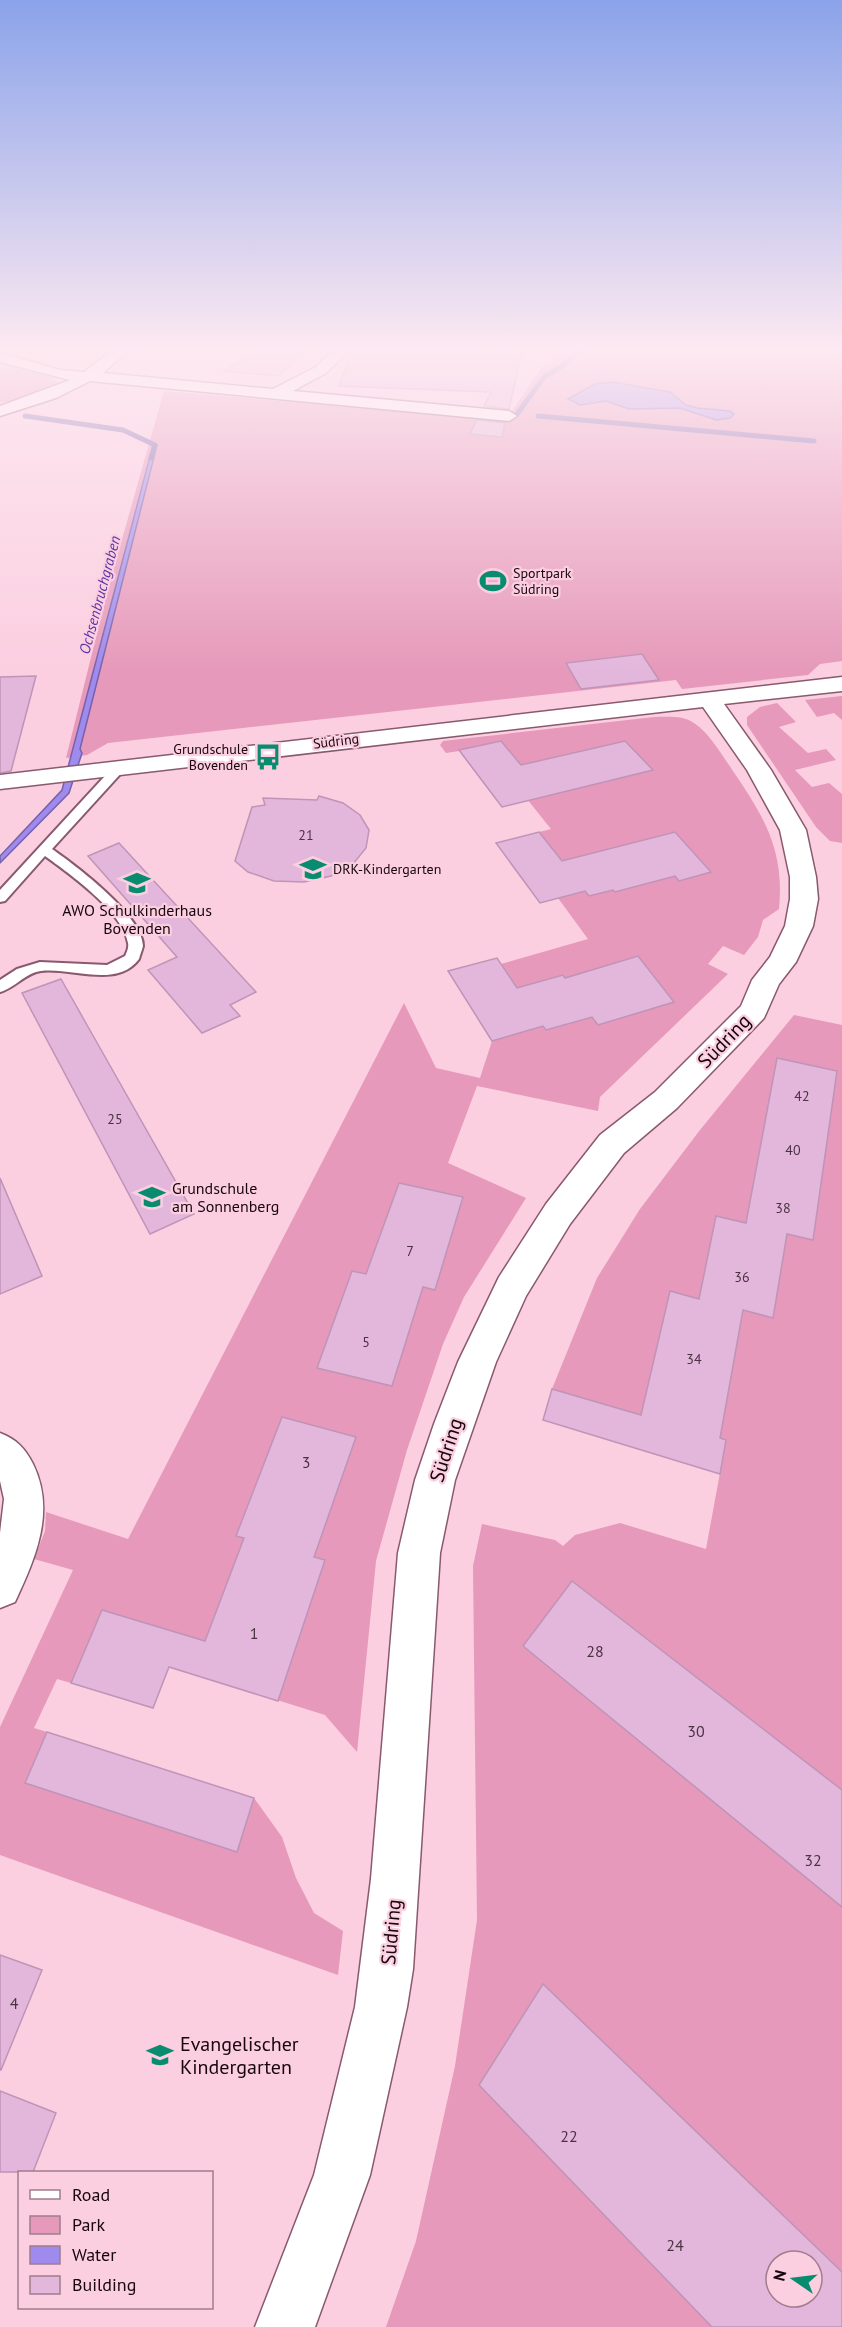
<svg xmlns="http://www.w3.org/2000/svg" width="842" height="2327" viewBox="0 0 842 2327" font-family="'PT Sans',sans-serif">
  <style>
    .green { fill: #e699ba; fill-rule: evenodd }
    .water { fill: #9f8aed; stroke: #7662aa; stroke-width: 1.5 }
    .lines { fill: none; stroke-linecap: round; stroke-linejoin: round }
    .stream { stroke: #7662aa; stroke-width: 5 }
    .building { fill: #e3b7dc; stroke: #bf94b7; stroke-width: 1.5; fill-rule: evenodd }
    .service-casing { stroke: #89596e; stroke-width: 4 }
    .minor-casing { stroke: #89596e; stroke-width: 3 }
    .service { fill: #fff; fill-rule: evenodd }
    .minor { fill: #fff; fill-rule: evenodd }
    .labels { text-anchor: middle; stroke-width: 4.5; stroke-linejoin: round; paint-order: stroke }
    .far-poi-label { font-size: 14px; fill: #17060d; stroke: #fbcee0; text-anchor: start }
    .far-street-label { font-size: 14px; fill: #17060d; stroke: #fbcee0 }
    .number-label { font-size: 14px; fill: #4a3241 }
    .far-water-label { font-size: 15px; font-style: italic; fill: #5834a6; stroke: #fbcee0 }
    .poi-label { font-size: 16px; fill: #17060d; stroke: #fbcee0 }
    .near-number-label { font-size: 16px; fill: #4a3241 }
    .near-street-label { font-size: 20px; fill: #17060d; stroke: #fbcee0 }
    .near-poi-label { font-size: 20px; fill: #17060d; stroke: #fbcee0; text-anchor: start }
  </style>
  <rect width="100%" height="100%" fill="#fbcee0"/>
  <g class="green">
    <polygon points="567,347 842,347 842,661 820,664 808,675 682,689 676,680 108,743 87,755 66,758 109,585 164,391 506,420 544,364 553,362"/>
    <polygon points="13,367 51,377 58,383 13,402 0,402 0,368"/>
    <polygon points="842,696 842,720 834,713 817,717 805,700"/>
    <polygon points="777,703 796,722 779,727 808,753 826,749 836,760 795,770 812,787 829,783 842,794 842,843 830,841 816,827 747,725 747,717 760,707"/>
    <path d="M654 717C667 717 683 715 694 723 709 733 719 751 729 765 762 814 785 847 779 909L763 920 758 937 744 955 723 946 708 964 728 974 600 1097 598 1111 477 1086 448 1163 526 1198 464 1297 443 1344 407 1450 376 1561 357 1752 325 1715 89 1641 71 1683 57 1679 34 1728 47 1732 25 1782 237 1851 254 1798 282 1837 296 1878 314 1913 343 1931 338 1975 0 1855V1727L73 1570 34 1559 45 1531 46 1512 128 1539 404 1003 436 1068 480 1078 492 1041 448 971 497 958 501 964 588 939 558 898 540 903 496 843 551 829 523 794 496 800 459 751 446 753 440 745 443 741Z"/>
    <path d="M794 1015 842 1025V2327H386L416 2241 455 2066 477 1920 473 1566 482 1524 555 1540 563 1546 575 1535 620 1523 706 1549 726 1440 552 1389 597 1278 640 1209 700 1130ZM776 2261H812V2297H776Z"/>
  </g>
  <g class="water">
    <polygon points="612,382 670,392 686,405 697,408 730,411 734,414 730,418 716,420 680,408 629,409 606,401 580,405 568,399 595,384"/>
    <polygon points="153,445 157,445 80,749 82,753 69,793 0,863 0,856 62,790"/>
  </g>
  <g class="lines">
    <g class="stream">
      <polyline points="517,414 545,376 561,367 583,347"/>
      <polyline points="25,416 123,430 155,445 151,458"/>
      <polyline points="538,416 814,441"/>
    </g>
  </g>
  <g class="building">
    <polygon points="264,347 308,347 279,376 223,371"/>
    <polygon points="354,347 413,350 522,353 509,409 484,406 491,392 339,386"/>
    <polygon points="477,420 505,423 502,437 470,434"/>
    <polygon points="642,654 659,680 581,689 566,663"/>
    <polygon points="36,676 11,771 0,773 0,677"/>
    <polygon points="501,741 521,765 625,741 653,770 502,807 459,750"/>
    <polygon points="319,796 343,803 360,815 369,830 366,848 353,864 331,876 304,882 274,881 248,872 235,861 252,807 265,805 263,798 317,800"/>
    <polygon points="539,832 562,861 675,832 711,872 679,881 675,876 615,892 613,890 589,896 585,891 540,903 496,843"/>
    <polygon points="119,843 256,992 230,1005 240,1016 202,1033 148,970 177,957 88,856"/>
    <polygon points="638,956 674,1002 598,1025 592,1017 546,1030 543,1026 492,1041 448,971 497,958 517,988 563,975 565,978"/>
    <polygon points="61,979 87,1025 194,1214 150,1234 22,993"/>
    <polygon points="777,1058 837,1071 813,1240 787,1234 773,1318 743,1310 720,1438 726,1440 720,1474 543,1420 552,1389 641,1415 670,1291 699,1299 716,1216 746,1223"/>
    <polygon points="0,1178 42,1276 0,1294"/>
    <polygon points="399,1183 463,1197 435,1290 423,1287 392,1386 317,1368 352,1271 366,1274"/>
    <polygon points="282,1417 356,1437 314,1557 325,1560 278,1701 169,1667 153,1708 71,1683 102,1610 205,1641 244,1538 236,1536"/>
    <polygon points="572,1581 842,1790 842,1907 523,1646"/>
    <polygon points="47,1732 254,1798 237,1852 25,1783"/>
    <polygon points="0,1955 42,1970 1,2070 0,2070"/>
    <path d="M543 1984 842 2272V2327H712L479 2085ZM776 2261H812V2297H776Z"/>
    <polygon points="0,2091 56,2113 33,2172 0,2172"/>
  </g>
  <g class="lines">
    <g class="service-casing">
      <path id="service" d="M120 763 126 767 124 770 52 849C75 865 143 916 143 946 142 950 140 955 139 959 117 989 71 967 41 971 25 973 15 988 0 992V980L17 969 40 962 107 965 125 956C127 952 129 947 128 943 123 912 70 874 45 856L5 901 0 902V890L116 764Z"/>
    </g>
    <g class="minor-casing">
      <g id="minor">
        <polygon points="117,347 132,347 103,373 273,389 316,367 337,347 352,347 326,373 293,391 509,411 517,416 509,421 90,381 56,398 0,416 0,406 70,380 0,362 0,353 60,370 84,372"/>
        <polygon points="842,677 842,691 724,704 771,770 806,830 816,877 818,899 813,926 796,962 779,984 764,1018 677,1108 624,1153 570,1224 526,1296 496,1362 455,1480 440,1553 413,1969 407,2007 370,2175 315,2327 255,2327 314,2175 355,2007 371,1879 398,1553 415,1480 434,1424 458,1362 499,1277 546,1204 600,1135 655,1092 741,1006 752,980 770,957 785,926 790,899 790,877 780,830 747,770 703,707 0,789 0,775"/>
        <path d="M0 1433C16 1439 25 1448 33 1464 56 1511 36 1557 15 1602L0 1608V1533L4 1499 0 1481Z"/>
      </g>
    </g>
    <use href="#service" class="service"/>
    <use href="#minor" class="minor"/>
  </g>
  <linearGradient id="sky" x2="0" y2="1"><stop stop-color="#8ba3ea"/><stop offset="0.52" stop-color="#fde9f1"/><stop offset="1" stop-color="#fde9f1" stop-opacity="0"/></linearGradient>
  <rect width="842" height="673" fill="url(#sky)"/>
  <defs>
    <g id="stadium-bare" transform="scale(2.07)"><path d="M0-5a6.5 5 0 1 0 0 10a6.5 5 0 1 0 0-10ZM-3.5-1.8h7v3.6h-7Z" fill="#098b6f" stroke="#fbcee0" stroke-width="2.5" paint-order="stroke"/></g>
    <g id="bus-bare" transform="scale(2.07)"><path d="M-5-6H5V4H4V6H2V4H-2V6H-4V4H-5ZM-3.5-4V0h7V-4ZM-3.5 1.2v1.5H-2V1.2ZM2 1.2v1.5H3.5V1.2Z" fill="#098b6f" stroke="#fbcee0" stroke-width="2.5" paint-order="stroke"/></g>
    <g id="school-bare" transform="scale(2.07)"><path d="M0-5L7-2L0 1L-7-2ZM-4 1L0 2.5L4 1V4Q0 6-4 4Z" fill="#098b6f" stroke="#fbcee0" stroke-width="2.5" paint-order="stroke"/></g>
  </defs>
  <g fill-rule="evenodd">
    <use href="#stadium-bare" x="493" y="581"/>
    <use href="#bus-bare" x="268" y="757"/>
    <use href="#school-bare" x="313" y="869"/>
    <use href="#school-bare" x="137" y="883"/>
    <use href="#school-bare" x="152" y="1197"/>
    <use href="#school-bare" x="160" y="2055"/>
  </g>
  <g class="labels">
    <g class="far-poi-label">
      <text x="513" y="578">Sportpark<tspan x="513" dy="16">Südring</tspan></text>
      <text x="248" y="754" text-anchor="end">Grundschule<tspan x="248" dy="16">Bovenden</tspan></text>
      <text x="333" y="874">DRK-Kindergarten</text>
    </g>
    <g class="far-street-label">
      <text transform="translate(336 741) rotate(-7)" y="5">Südring</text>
    </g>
    <g class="number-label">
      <text x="306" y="840">21</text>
      <text x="802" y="1101">42</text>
      <text x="115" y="1124">25</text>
      <text x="793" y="1155">40</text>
      <text x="783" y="1213">38</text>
      <text x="410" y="1256">7</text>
      <text x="742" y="1282">36</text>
      <text x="366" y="1347">5</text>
      <text x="694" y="1364">34</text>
    </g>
    <g class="far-water-label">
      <text transform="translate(100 595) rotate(-75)" y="5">Ochsenbruchgraben</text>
    </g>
    <g class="poi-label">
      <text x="137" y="916">AWO Schulkinderhaus<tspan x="137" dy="18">Bovenden</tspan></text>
      <text x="172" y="1194" text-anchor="start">Grundschule<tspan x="172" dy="18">am Sonnenberg</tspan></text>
    </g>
    <g class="near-number-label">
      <text x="306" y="1468">3</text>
      <text x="254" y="1639">1</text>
      <text x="595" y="1657">28</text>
      <text x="696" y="1737">30</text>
      <text x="813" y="1866">32</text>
      <text x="14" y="2009">4</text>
      <text x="569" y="2142">22</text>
      <text x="675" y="2251">24</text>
    </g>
    <g class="near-street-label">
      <text transform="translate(724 1041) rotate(-46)" y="7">Südring</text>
      <text transform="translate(446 1450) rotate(-72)" y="7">Südring</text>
      <text transform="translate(391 1932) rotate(-85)" y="7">Südring</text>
    </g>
    <g class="near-poi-label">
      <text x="180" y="2051">Evangelischer<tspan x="180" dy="23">Kindergarten</tspan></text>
    </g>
  </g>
  <rect x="18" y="2171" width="195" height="138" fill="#fbcee0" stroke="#a07e8c" stroke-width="1.5"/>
  <rect x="30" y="2190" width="30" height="9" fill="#ffffff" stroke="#a07e8c" stroke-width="1.5"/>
  <text x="72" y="2201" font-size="18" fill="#17060d">Road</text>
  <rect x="30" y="2216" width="30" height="18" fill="#e699ba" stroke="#a07e8c" stroke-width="1.5"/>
  <text x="72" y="2231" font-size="18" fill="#17060d">Park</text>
  <rect x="30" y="2246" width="30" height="18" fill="#9f8aed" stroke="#a07e8c" stroke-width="1.5"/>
  <text x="72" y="2261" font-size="18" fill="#17060d">Water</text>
  <rect x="30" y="2276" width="30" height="18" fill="#e3b7dc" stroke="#a07e8c" stroke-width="1.5"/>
  <text x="72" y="2291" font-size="18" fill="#17060d">Building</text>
  <g transform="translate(794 2279) rotate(284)"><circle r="28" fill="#fbcee0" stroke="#a07e8c" stroke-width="1.5"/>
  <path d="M0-4.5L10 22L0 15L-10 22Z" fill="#098b6f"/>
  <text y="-9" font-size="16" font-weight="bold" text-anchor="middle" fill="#17060d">N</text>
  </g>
</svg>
